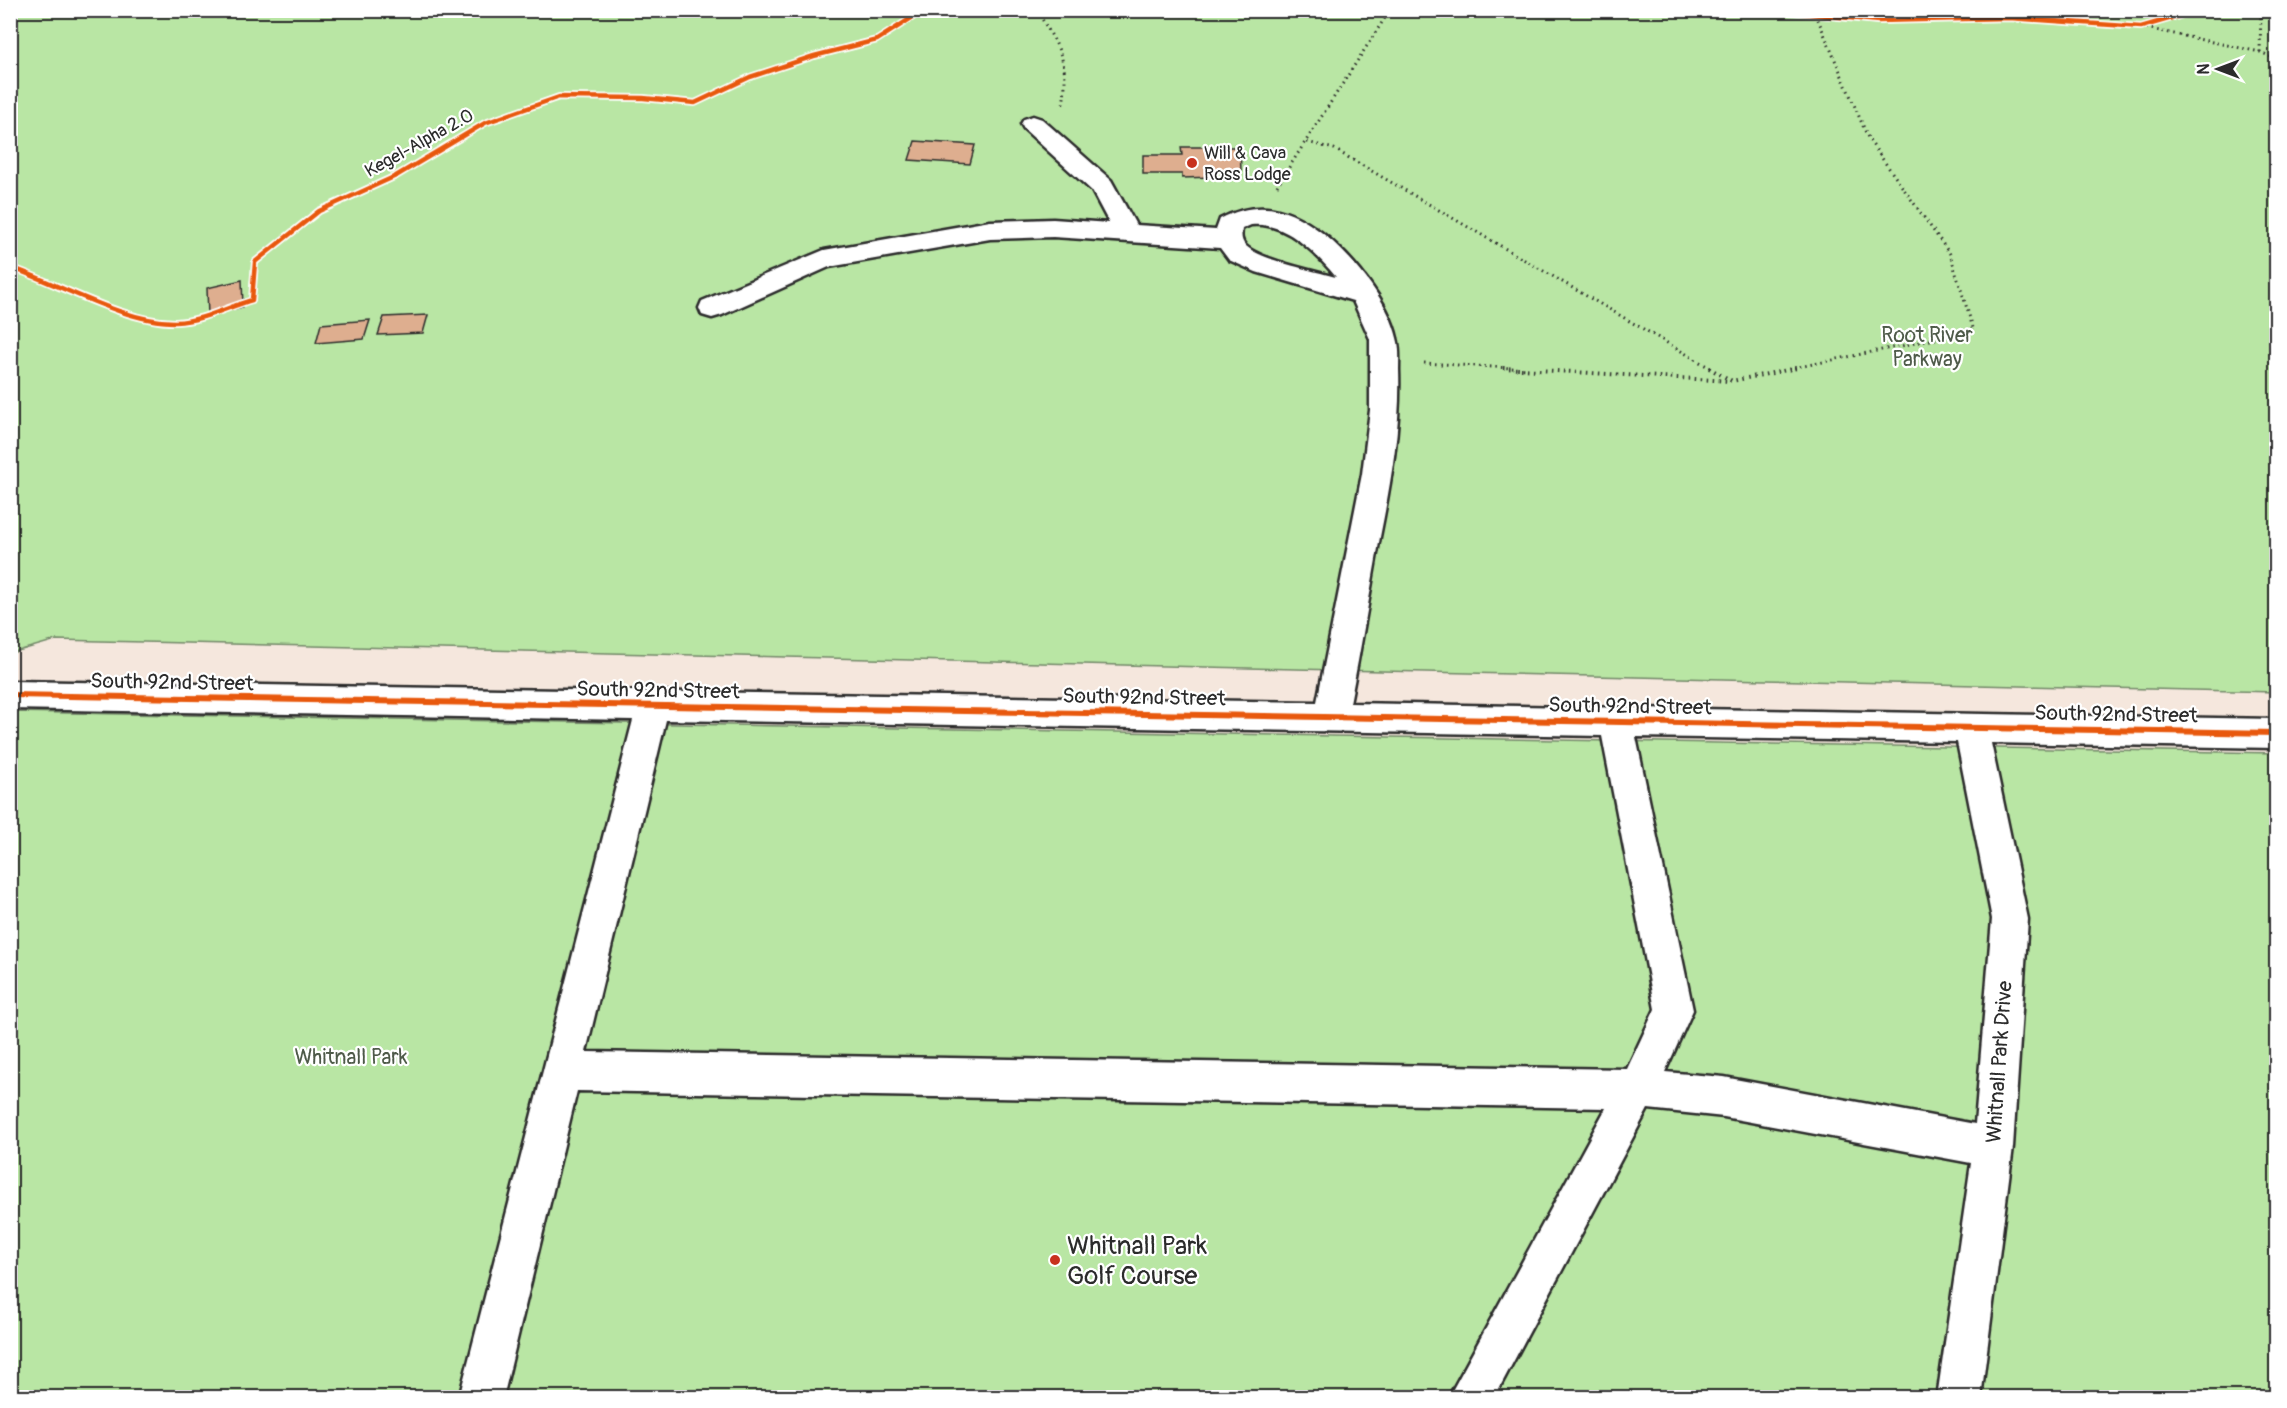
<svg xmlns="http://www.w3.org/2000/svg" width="2287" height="1408" viewBox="0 0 2287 1408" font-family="Pangolin,sans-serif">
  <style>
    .green { fill: #b9e6a4; stroke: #728868; stroke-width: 1.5 }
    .building { fill: #deae8f; stroke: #2b2b2b; stroke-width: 1.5 }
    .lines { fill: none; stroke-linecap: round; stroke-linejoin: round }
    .minor-casing { stroke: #2b2b2b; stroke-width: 5 }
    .path-far1 { stroke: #2b2b2b; stroke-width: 3; stroke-dasharray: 1.5 4; stroke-linecap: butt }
    .path { stroke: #2b2b2b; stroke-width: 4; stroke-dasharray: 1.5 4.5; stroke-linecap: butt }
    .minor { fill: #fff; fill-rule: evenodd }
    .cycleway-far1-casing { stroke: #fff; stroke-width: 8 }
    .cycleway-casing { stroke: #fff; stroke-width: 10 }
    .cycleway-far1 { stroke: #e8590c; stroke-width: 4.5 }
    .cycleway { stroke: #e8590c; stroke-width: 6 }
    .poi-dot { fill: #c8321e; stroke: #fff; stroke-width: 2 }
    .labels { text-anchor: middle; stroke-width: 4.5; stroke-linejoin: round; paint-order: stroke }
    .far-street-label { font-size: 18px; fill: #2b2b2b; stroke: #fff }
    .far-poi-label { font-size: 18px; fill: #2b2b2b; stroke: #fff; text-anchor: start }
    .park-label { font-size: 21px; fill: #4e5a49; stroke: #fff }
    .street-label { font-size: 21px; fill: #2b2b2b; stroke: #fff }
    .near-poi-label { font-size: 26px; fill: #2b2b2b; stroke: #fff; text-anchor: start }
  </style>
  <rect width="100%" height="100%" fill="#f5e7dd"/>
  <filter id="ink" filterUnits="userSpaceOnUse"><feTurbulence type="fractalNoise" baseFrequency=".0167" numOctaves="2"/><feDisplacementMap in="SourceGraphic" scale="12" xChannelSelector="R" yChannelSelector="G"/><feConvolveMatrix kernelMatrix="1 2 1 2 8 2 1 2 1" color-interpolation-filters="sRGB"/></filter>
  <g filter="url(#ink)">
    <g class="green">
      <polygon points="10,11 2276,11 2276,692 56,640 11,653"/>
      <polygon points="11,712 2276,753 2276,1397 11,1398"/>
    </g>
    <g class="building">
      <polygon points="915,141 975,145 970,164 909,160"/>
      <polygon points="1181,147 1240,147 1241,171 1214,171 1214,177 1182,178 1182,174 1143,174 1143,155 1182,155"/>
      <polygon points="242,280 243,307 208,316 207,288"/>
      <polygon points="428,315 423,333 378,335 384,317"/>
      <polygon points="370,320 364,339 316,343 321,324"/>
    </g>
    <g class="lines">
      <g class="minor-casing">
        <path id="minor" d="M1033 116 1042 119 1111 180 1136 225 1216 230 1220 219C1258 199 1288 207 1321 232 1351 255 1389 301 1397 338 1400 348 1399 360 1399 370 1401 426 1391 482 1380 537 1370 592 1361 648 1350 703L2276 719V748L1991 743 2028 919 2013 1147 1981 1398H1937L1971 1163 1724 1117 1648 1109 1494 1398H1448L1606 1108 577 1091 503 1398H459L633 720 10 709V681L1317 702 1362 474 1370 410V339L1353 301 1256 272 1229 260 1220 248 1053 237 990 239 829 267 722 315 712 318 702 315 699 308 702 301 824 250 990 221 1053 219 1109 223 1092 191 1024 129 1021 124 1024 119ZM1251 225C1285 221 1316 253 1336 277 1315 271 1261 260 1246 246 1241 241 1241 236 1242 229ZM666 720 1602 736 1655 1009 1627 1069 586 1052ZM1636 737 1957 742 1992 919 1975 1124 1724 1077 1665 1072 1693 1010Z"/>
      </g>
      <g class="path-far1">
        <path d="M1037 10C1058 48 1070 59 1063 105"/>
        <polyline points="2141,27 2260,52 2276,59"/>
        <polyline points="2260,52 2261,10"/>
        <polyline points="1307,142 1334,149 1712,369"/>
        <polyline points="1277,186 1390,10"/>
        <polyline points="1424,363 1528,369"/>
        <polyline points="1789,369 1974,331 1950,254 1869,140 1814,10"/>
      </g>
      <g class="path">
        <polyline points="1503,368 1731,381"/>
        <polyline points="1709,368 1732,381 1797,368"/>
      </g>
      <use href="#minor" class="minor"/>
      <g class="cycleway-far1-casing">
        <g id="cycleway-far1">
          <polyline points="1772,10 1878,21 2009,18 2141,27 2200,10"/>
          <path d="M10 267C59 284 126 323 176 322 201 321 228 307 252 300L255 262 319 211 396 176 485 123 559 97 643 98 695 103 750 77 814 56 877 40 924 10"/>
        </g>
      </g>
      <g class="cycleway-casing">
        <polyline id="cycleway" points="10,695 2276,733"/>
      </g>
      <use href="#cycleway-far1" class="cycleway-far1"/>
      <use href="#cycleway" class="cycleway"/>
    </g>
  </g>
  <g class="poi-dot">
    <circle cx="1192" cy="163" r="6"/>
    <circle cx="1055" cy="1260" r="6"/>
  </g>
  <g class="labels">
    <g class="far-street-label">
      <text transform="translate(419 143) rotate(-29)" y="6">Kegel-Alpha 2.0</text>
    </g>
    <g class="far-poi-label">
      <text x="1204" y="159">Will &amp; Cava<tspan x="1204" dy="21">Ross Lodge</tspan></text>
    </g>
    <g class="park-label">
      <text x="1927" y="342">Root River<tspan x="1927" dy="24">Parkway</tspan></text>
      <text x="351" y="1064">Whitnall Park</text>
    </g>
    <g class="street-label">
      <text transform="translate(172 682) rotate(1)" y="7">South 92nd Street</text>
      <text transform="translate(658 690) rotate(1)" y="7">South 92nd Street</text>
      <text transform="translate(1144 697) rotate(1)" y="7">South 92nd Street</text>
      <text transform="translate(1630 706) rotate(1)" y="7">South 92nd Street</text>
      <text transform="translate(2116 714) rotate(1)" y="7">South 92nd Street</text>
      <text transform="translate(1999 1062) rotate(-86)" y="7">Whitnall Park Drive</text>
    </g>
    <g class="near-poi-label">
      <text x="1067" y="1254">Whitnall Park<tspan x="1067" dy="30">Golf Course</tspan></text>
    </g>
  </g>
  <rect width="2287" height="1408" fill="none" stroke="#fff" stroke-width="36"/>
  <rect x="18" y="18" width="2251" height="1372" fill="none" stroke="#2b2b2b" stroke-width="2" filter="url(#ink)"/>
  <g transform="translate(2218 69) rotate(270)" stroke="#ffffff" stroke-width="4.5" paint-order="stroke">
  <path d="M0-4.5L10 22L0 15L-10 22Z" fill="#2b2b2b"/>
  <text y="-9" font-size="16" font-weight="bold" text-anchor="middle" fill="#2b2b2b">N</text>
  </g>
</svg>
